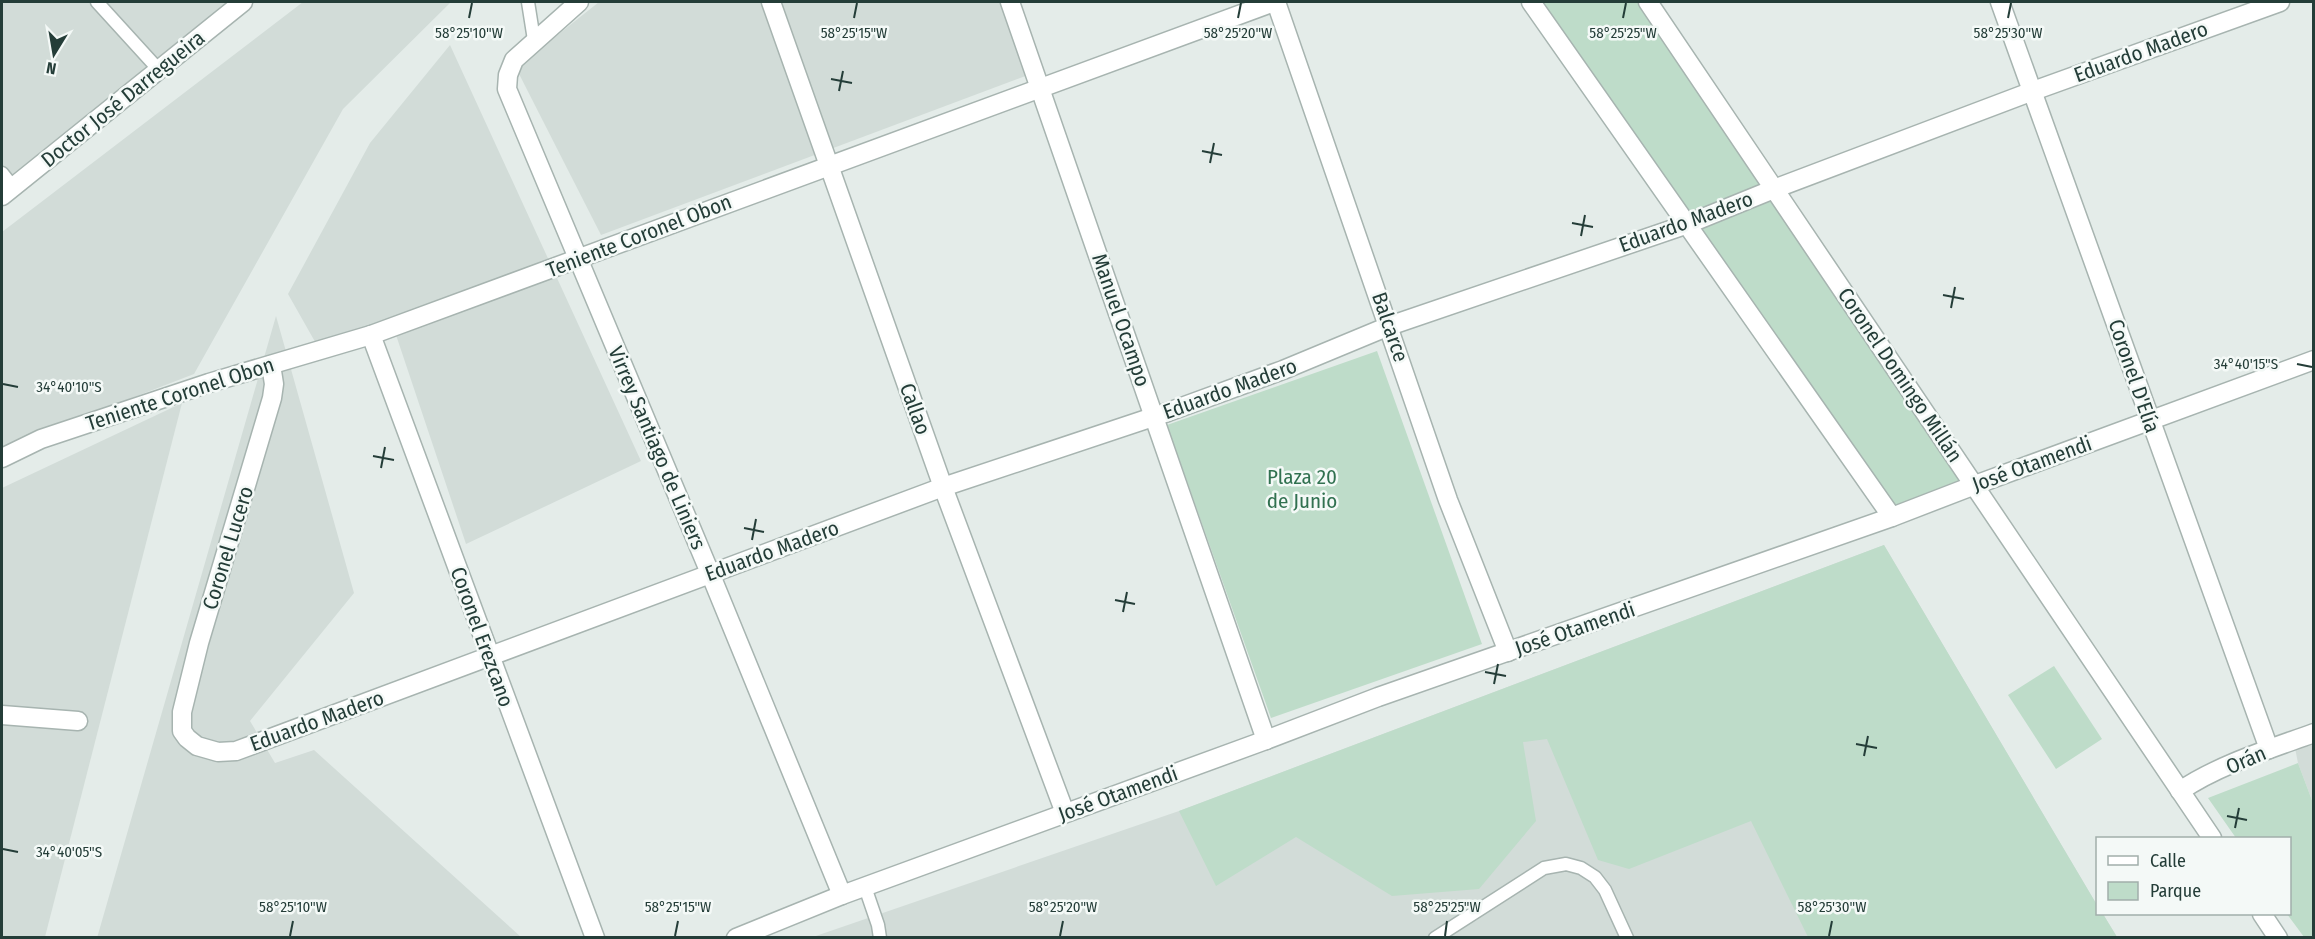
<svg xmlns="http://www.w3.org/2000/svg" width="2315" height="939" viewBox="0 0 2315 939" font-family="'Fira Sans Condensed',sans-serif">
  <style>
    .built { fill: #d2dcd8 }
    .green { fill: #bedcc9 }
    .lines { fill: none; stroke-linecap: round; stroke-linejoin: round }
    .lane-casing { stroke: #a7b4b0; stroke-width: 15 }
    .street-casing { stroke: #a7b4b0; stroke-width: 21 }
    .lane { stroke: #fff; stroke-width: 12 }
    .street { stroke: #fff; stroke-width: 18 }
    .ticks { fill: none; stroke: #243d38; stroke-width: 2 }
    .labels { text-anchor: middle; stroke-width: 5; stroke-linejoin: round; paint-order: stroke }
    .street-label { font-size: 21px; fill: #243d38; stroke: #f4f9f7 }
    .park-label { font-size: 21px; fill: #317150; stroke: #f4f9f7 }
    .ticks-label { font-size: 15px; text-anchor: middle; fill: #243d38; stroke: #f4f9f7; stroke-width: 5; stroke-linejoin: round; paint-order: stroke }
  </style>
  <rect width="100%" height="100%" fill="#e4ece9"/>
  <g class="built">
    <polygon points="2,2 252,2 2,196"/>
    <polygon points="303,2 451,2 343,109 194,374 2,448 2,232"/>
    <polygon points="599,2 1004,2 1031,74 601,235 516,68"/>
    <polygon points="450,45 641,461 466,544 395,332 318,347 288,294 370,143"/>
    <polygon points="276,316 354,593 250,721 275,763 314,750 521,937 97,938"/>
    <polygon points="182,403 45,937 2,937 2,488"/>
    <polygon points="1884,545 2097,905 2098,914 2103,914 2117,937 810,938 1179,811"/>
    <polygon points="2313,724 2313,803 2298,763 2292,733"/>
  </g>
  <g class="green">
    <polygon points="1531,2 1648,2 1975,485 1892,517"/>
    <polygon points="1377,351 1482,644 1271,718 1167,425"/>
    <polygon points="1884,545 2097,905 2098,914 2103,914 2117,937 1808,937 1751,821 1629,869 1598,860 1547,739 1523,742 1536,821 1479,889 1392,896 1296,837 1216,886 1179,811"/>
    <polygon points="2054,666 2102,739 2056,769 2008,695"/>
    <polygon points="2298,763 2313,803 2313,937 2304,937 2287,914 2290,914 2290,838 2236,838 2208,798"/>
  </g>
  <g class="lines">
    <g class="lane-casing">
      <g id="lane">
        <polyline points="97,2 159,70"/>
        <polyline points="528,2 534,40"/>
        <polyline points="2,173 13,187"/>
        <polyline points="865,887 878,925 880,938"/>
        <polyline points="1435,938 1544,868 1566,864 1581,868 1595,877 1605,890 1627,938"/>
      </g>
    </g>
    <g class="street-casing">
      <g id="street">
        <polyline points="579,2 514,60 508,75 507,89 710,573 842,895"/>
        <polyline points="771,2 943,487 1065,813"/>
        <polyline points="1010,2 1266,740"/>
        <polyline points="1276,2 1448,500 1508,652"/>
        <polyline points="1531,2 1892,517"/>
        <polyline points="1648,2 2212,838"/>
        <polyline points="2000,2 2269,749"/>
        <polyline points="2,196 243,2"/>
        <polyline points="371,335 595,938"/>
        <polyline points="271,365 274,384 272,398 199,643 182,712 182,731 187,738 197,746 218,752 236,751 943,487 1168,412 1283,370 1389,326 1688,224 1774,189 2033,91 2280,2"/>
        <polyline points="2,458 41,439 209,383 371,335 1274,2"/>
        <polyline points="2,715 78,721"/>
        <path d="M2180 791C2218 765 2270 749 2314 733"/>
        <polyline points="2262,914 2278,938"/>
        <polyline points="736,938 842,895 1266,740 1378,697 1892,517 1975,485 2314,360"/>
      </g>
    </g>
    <use href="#lane" class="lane"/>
    <use href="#street" class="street"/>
  </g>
  <path class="ticks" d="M469 18 472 3M854 18 857 3M1238 18 1241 3M1623 18 1626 3M2008 18 2011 3M831 79 852 83M839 91 843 71M1202 151 1222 155M1210 163 1214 143M1572 223 1593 227M1581 236 1585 215M1943 295 1964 299M1951 308 1955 287M2297 364 2312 367M3 384 18 387M373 456 394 460M381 468 385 447M744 528 764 532M752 540 756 519M1115 600 1135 604M1123 612 1127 592M1485 672 1506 676M1494 684 1498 664M1856 744 1877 748M1864 756 1868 736M2227 816 2247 820M2235 828 2239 808M3 849 18 852M290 936 293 921M675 936 678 921M1060 936 1063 921M1445 936 1447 921M1829 936 1832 921"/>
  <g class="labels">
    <g class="street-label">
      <text transform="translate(2141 52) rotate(-20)" y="7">Eduardo Madero</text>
      <text transform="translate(123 99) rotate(-39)" y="7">Doctor José Darregueira</text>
      <text transform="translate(1686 222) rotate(-20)" y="7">Eduardo Madero</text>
      <text transform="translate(639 236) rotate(-21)" y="7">Teniente Coronel Obon</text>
      <text transform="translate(1121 320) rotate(71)" y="7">Manuel Ocampo</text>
      <text transform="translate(1390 327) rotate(71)" y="7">Balcarce</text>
      <text transform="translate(1900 375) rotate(56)" y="7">Coronel Domingo Millán</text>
      <text transform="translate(2134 376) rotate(71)" y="7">Coronel D'Elía</text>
      <text transform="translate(1230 389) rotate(-20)" y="7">Eduardo Madero</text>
      <text transform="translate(180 394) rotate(-18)" y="7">Teniente Coronel Obon</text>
      <text transform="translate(915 409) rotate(70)" y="7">Callao</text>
      <text transform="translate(657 448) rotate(67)" y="7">Virrey Santiago de Liniers</text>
      <text transform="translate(2032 464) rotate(-20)" y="7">José Otamendi</text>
      <text transform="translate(228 548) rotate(-73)" y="7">Coronel Lucero</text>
      <text transform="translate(772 551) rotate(-20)" y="7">Eduardo Madero</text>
      <text transform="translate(1575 629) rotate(-19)" y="7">José Otamendi</text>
      <text transform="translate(482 637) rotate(70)" y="7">Coronel Erezcano</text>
      <text transform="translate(317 721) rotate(-20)" y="7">Eduardo Madero</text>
      <text transform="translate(2246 760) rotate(-23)" y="7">Orán</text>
      <text transform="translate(1118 794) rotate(-20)" y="7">José Otamendi</text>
    </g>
    <g class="park-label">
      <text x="1302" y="484">Plaza 20<tspan x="1302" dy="24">de Junio</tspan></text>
    </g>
  </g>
  <g class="ticks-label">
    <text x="469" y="38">58°25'10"W</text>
    <text x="854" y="38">58°25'15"W</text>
    <text x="1238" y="38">58°25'20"W</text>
    <text x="1623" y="38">58°25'25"W</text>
    <text x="2008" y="38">58°25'30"W</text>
    <text x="2246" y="369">34°40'15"S</text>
    <text x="69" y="392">34°40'10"S</text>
    <text x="69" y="857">34°40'05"S</text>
    <text x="293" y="912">58°25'10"W</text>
    <text x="678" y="912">58°25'15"W</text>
    <text x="1063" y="912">58°25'20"W</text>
    <text x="1447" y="912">58°25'25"W</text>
    <text x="1832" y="912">58°25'30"W</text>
  </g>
  <rect width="2315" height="939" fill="none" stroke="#243d38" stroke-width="6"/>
  <rect x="2096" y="837" width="195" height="78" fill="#f4f9f7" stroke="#a1aeab" stroke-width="1.5"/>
  <rect x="2108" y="856" width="30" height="9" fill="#ffffff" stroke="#a1aeab" stroke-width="1.5"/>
  <text x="2150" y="867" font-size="18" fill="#243d38">Calle</text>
  <rect x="2108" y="882" width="30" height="18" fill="#bedcc9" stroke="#a1aeab" stroke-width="1.5"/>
  <text x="2150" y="897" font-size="18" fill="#243d38">Parque</text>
  <g transform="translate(54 54) rotate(191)" stroke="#f4f9f7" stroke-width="4.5" paint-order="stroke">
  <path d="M0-4.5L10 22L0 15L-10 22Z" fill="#243d38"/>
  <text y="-9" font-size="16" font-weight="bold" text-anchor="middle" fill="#243d38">N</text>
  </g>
</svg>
